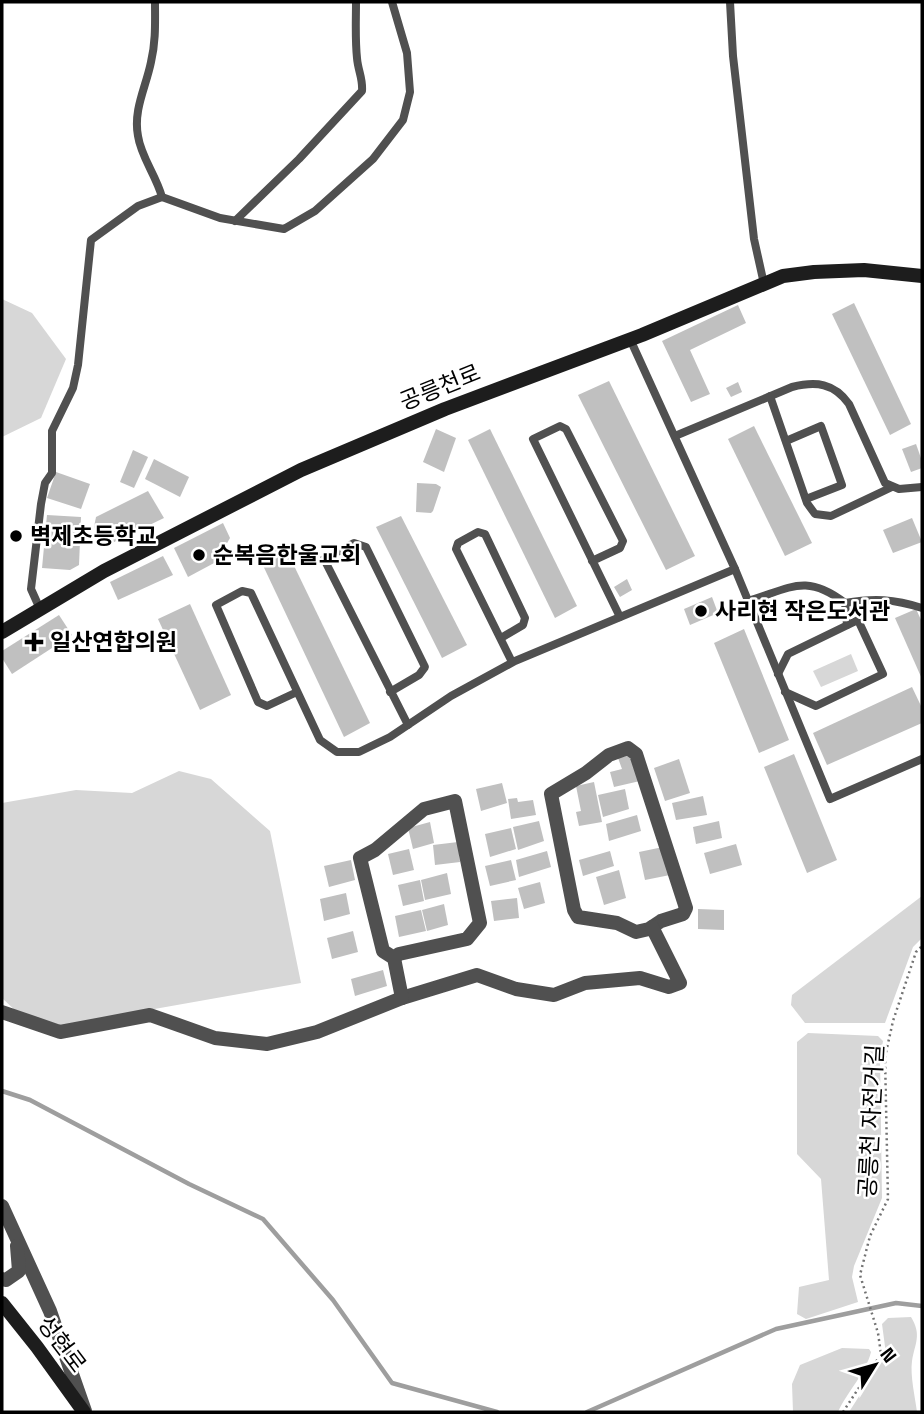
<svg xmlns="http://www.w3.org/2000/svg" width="924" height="1414" viewBox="0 0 924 1414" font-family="'Space Grotesk','Noto Sans KR',sans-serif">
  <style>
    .green { fill: #d7d7d7 }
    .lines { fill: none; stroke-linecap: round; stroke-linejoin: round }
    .stream { stroke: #9e9e9e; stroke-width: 4.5 }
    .building { fill: #c0c0c0 }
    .path { stroke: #727272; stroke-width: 2.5; stroke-dasharray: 2 3.5; stroke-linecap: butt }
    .lane { stroke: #505050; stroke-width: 8 }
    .street { stroke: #505050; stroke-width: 14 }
    .secondary { stroke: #1d1d1d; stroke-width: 14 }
    .poi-dot { fill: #000; stroke: #fff; stroke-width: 2.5 }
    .labels { text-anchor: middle; stroke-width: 5; stroke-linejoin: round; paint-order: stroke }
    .street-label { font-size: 23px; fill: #000; stroke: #fff }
    .poi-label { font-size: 23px; font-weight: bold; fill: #000; stroke: #fff; text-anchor: start }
  </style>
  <rect width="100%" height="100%" fill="#fff"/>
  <g class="green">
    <polygon points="2,299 32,313 66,359 41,418 2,437"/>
    <polygon points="851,654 858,671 821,687 813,671"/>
    <polygon points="179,771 211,779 270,831 301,983 36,1030 2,998 2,803 76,790 132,793"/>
    <polygon points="922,896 922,938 913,947 885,1023 805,1023 791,1005 792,995"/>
    <polygon points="808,1033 878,1036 883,1041 880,1058 882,1198 854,1266 852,1277 858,1302 806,1319 797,1314 799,1287 829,1280 821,1179 797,1154 797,1042"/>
    <path d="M911 1317C922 1335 915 1343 912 1361 910 1376 915 1396 917 1412H849L886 1354 882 1324 888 1318Z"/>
    <path d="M842 1348 869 1349 871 1352C866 1373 847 1392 838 1412H793L792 1384 800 1365Z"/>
  </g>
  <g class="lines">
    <g class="stream">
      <polyline points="2,1091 30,1100 189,1184 263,1219 333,1300 392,1383 497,1412"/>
      <polyline points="587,1412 776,1329 896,1303 922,1306"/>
    </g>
  </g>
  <g class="building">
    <polygon points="854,303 911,424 890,435 832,314"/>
    <polygon points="738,305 746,323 690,350 710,394 691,402 662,341"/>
    <polygon points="609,381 695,556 666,570 578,395"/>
    <polygon points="738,382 742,392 731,397 726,388"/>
    <polygon points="754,426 812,543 785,556 728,439"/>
    <polygon points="436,429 456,438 444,472 423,462"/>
    <polygon points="490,429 577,606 555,618 468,440"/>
    <polygon points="916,444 922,461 922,468 911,472 902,449"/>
    <polygon points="133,450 148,457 134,488 120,482"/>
    <polygon points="154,459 189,477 180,497 145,479"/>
    <polygon points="56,472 90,484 81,509 47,498"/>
    <polygon points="417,483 436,484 441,487 433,511 431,513 416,512"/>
    <polygon points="148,491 164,518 108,545 103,544 94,527 96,517"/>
    <polygon points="47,515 81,517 79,565 70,570 42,568"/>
    <polygon points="401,516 467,645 442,658 376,527"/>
    <polygon points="912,518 922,542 893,553 883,530"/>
    <polygon points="223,523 230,538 216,562 188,577 174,548"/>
    <polygon points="284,545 370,723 344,737 259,557"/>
    <polygon points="163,556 173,575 118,600 110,582"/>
    <polygon points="627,579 632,590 620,597 614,587"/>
    <polygon points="712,597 718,613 690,625 684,609"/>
    <polygon points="190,604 231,695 200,710 158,619"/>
    <polygon points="916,609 922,622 922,679 895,618"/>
    <polygon points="59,615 72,635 12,674 2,658 2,651"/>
    <polygon points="744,629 789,740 759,753 714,643"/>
    <polygon points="912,687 922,708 922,723 827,765 813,733"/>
    <polygon points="633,753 640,781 614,787 610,772 622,769 618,758"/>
    <polygon points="794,754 837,860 807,873 764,767"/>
    <polygon points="679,759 690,793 665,801 654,768"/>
    <polygon points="594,782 602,822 579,826 576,812 581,811 576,786"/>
    <polygon points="502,783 507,803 481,811 476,789"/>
    <polygon points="625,789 629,809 603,817 598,795"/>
    <polygon points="703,796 707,815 676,820 672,803"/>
    <polygon points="517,798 518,802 533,800 536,815 511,819 508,799"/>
    <polygon points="637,815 641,831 609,841 606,824"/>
    <polygon points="539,821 544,841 518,850 513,827"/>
    <polygon points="719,821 722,838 696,844 693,827"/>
    <polygon points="430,822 434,843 413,849 408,828"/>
    <polygon points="511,828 516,849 490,857 485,834"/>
    <polygon points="458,842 460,862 435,865 433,845"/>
    <polygon points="736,844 742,865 710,874 704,853"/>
    <polygon points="663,847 670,875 645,880 639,852"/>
    <polygon points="409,849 414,870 393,875 388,854"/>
    <polygon points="547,851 551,867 519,877 516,860"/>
    <polygon points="610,851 614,866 583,876 579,860"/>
    <polygon points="351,860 355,880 329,887 324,866"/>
    <polygon points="511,860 516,880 490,886 485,866"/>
    <polygon points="619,870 626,898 604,905 596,877"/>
    <polygon points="447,873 451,894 425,900 421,880"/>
    <polygon points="420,880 424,901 403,906 398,885"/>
    <polygon points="540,882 545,903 524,909 518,888"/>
    <polygon points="346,893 350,914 324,921 320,899"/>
    <polygon points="517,898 519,918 494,921 491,901"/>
    <polygon points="444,904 448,925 427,931 422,910"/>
    <polygon points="698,909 724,910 724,930 698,929"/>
    <polygon points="421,910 426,931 399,937 395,916"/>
    <polygon points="353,931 358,952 332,959 327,938"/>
    <polygon points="383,970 387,986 355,996 351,979"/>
  </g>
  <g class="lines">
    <polyline class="path" points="843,1412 881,1354 878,1333 860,1275 870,1236 888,1199 885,1057 893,1021 916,952 922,946"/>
    <g class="lane">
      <path d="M155 2C155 22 156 41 151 62 146 87 133 110 138 136 141 157 156 175 162 197"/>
      <polyline points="730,2 733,56 754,239 764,284"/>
      <path d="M235 221 299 159 362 91C363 78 358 71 357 58 355 39 356 21 356 2"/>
      <polyline points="770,396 807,503 815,514 831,516 892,487"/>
      <path d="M675 436 792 387C816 381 834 383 849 404L885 483 899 489 922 487"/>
      <polyline points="786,441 821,426 842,485 806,499"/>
      <polyline points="592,561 620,548 623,541 566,429 560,426 533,439 620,617"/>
      <polyline points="735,569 830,799 922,759"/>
      <path d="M748 601C791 588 806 573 845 603"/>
      <polyline points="40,609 31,589 41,504 45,483 52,473 52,431 73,388 78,365 91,240 138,206 162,197 220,218 284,229 315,211 373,159 403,120 410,92 407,53 392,2"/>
      <path d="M847 625 845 603C874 598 894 599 922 608"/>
      <polyline points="501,638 523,625 525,618 485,534 478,532 458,543 456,549 512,662"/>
      <polyline points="778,674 788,654 858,620 883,674 816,706 785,692"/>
      <polyline points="297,692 267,706 258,702 216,605 242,591 251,593 320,740 337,752 359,752 390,737 451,696 515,661 735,569 630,339"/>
      <polyline points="390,692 419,675 425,667 366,547 354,543 324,559 408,725"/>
    </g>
    <g class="street">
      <polygon points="628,748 636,754 686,908 683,914 661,921 649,929 636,932 617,923 578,917 574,910 551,794 586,773 609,755"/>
      <polyline points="402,998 477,975 516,989 554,995 585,983 640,978 669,987 680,983 652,927"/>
      <polyline points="2,1012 60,1032 150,1015 215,1038 267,1044 317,1032 402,998 394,958 383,951 360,858 375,850 424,809 455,801 480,923 467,939 399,954 394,958"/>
      <polyline points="2,1206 50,1311 85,1411"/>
      <polyline points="2,1279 6,1280 19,1271 17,1246"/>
    </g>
    <g class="secondary">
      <polyline points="2,632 104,571 301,470 445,409 642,335 783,276 814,272 864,270 922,276"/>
      <polyline points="2,1303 37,1347 84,1412"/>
    </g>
  </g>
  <g class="poi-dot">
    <circle cx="16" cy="536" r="7"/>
    <circle cx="199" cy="555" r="7"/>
    <circle cx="701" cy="611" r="7"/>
    <path d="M30.5 631.5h7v7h7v7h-7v7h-7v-7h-7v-7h7z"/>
  </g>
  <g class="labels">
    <g class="street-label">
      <text transform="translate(440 387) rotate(-22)" y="8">공릉천로</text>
      <text transform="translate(871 1121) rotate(-87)" y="8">공릉천 자전거길</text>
      <text transform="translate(62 1344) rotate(53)" y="8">성현로</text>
    </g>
    <g class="poi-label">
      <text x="30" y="544">벽제초등학교</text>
      <text x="213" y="563">순복음한울교회</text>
      <text x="715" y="619">사리현 작은도서관</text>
      <text x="50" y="650">일산연합의원</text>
    </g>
  </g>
  <rect width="924" height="1414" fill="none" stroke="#000000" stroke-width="7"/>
  <g transform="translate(875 1365) rotate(53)" stroke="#ffffff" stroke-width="5" paint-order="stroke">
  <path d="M0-5L12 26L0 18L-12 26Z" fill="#000000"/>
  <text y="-10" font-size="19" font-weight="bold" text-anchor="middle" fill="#000000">N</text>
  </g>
</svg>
